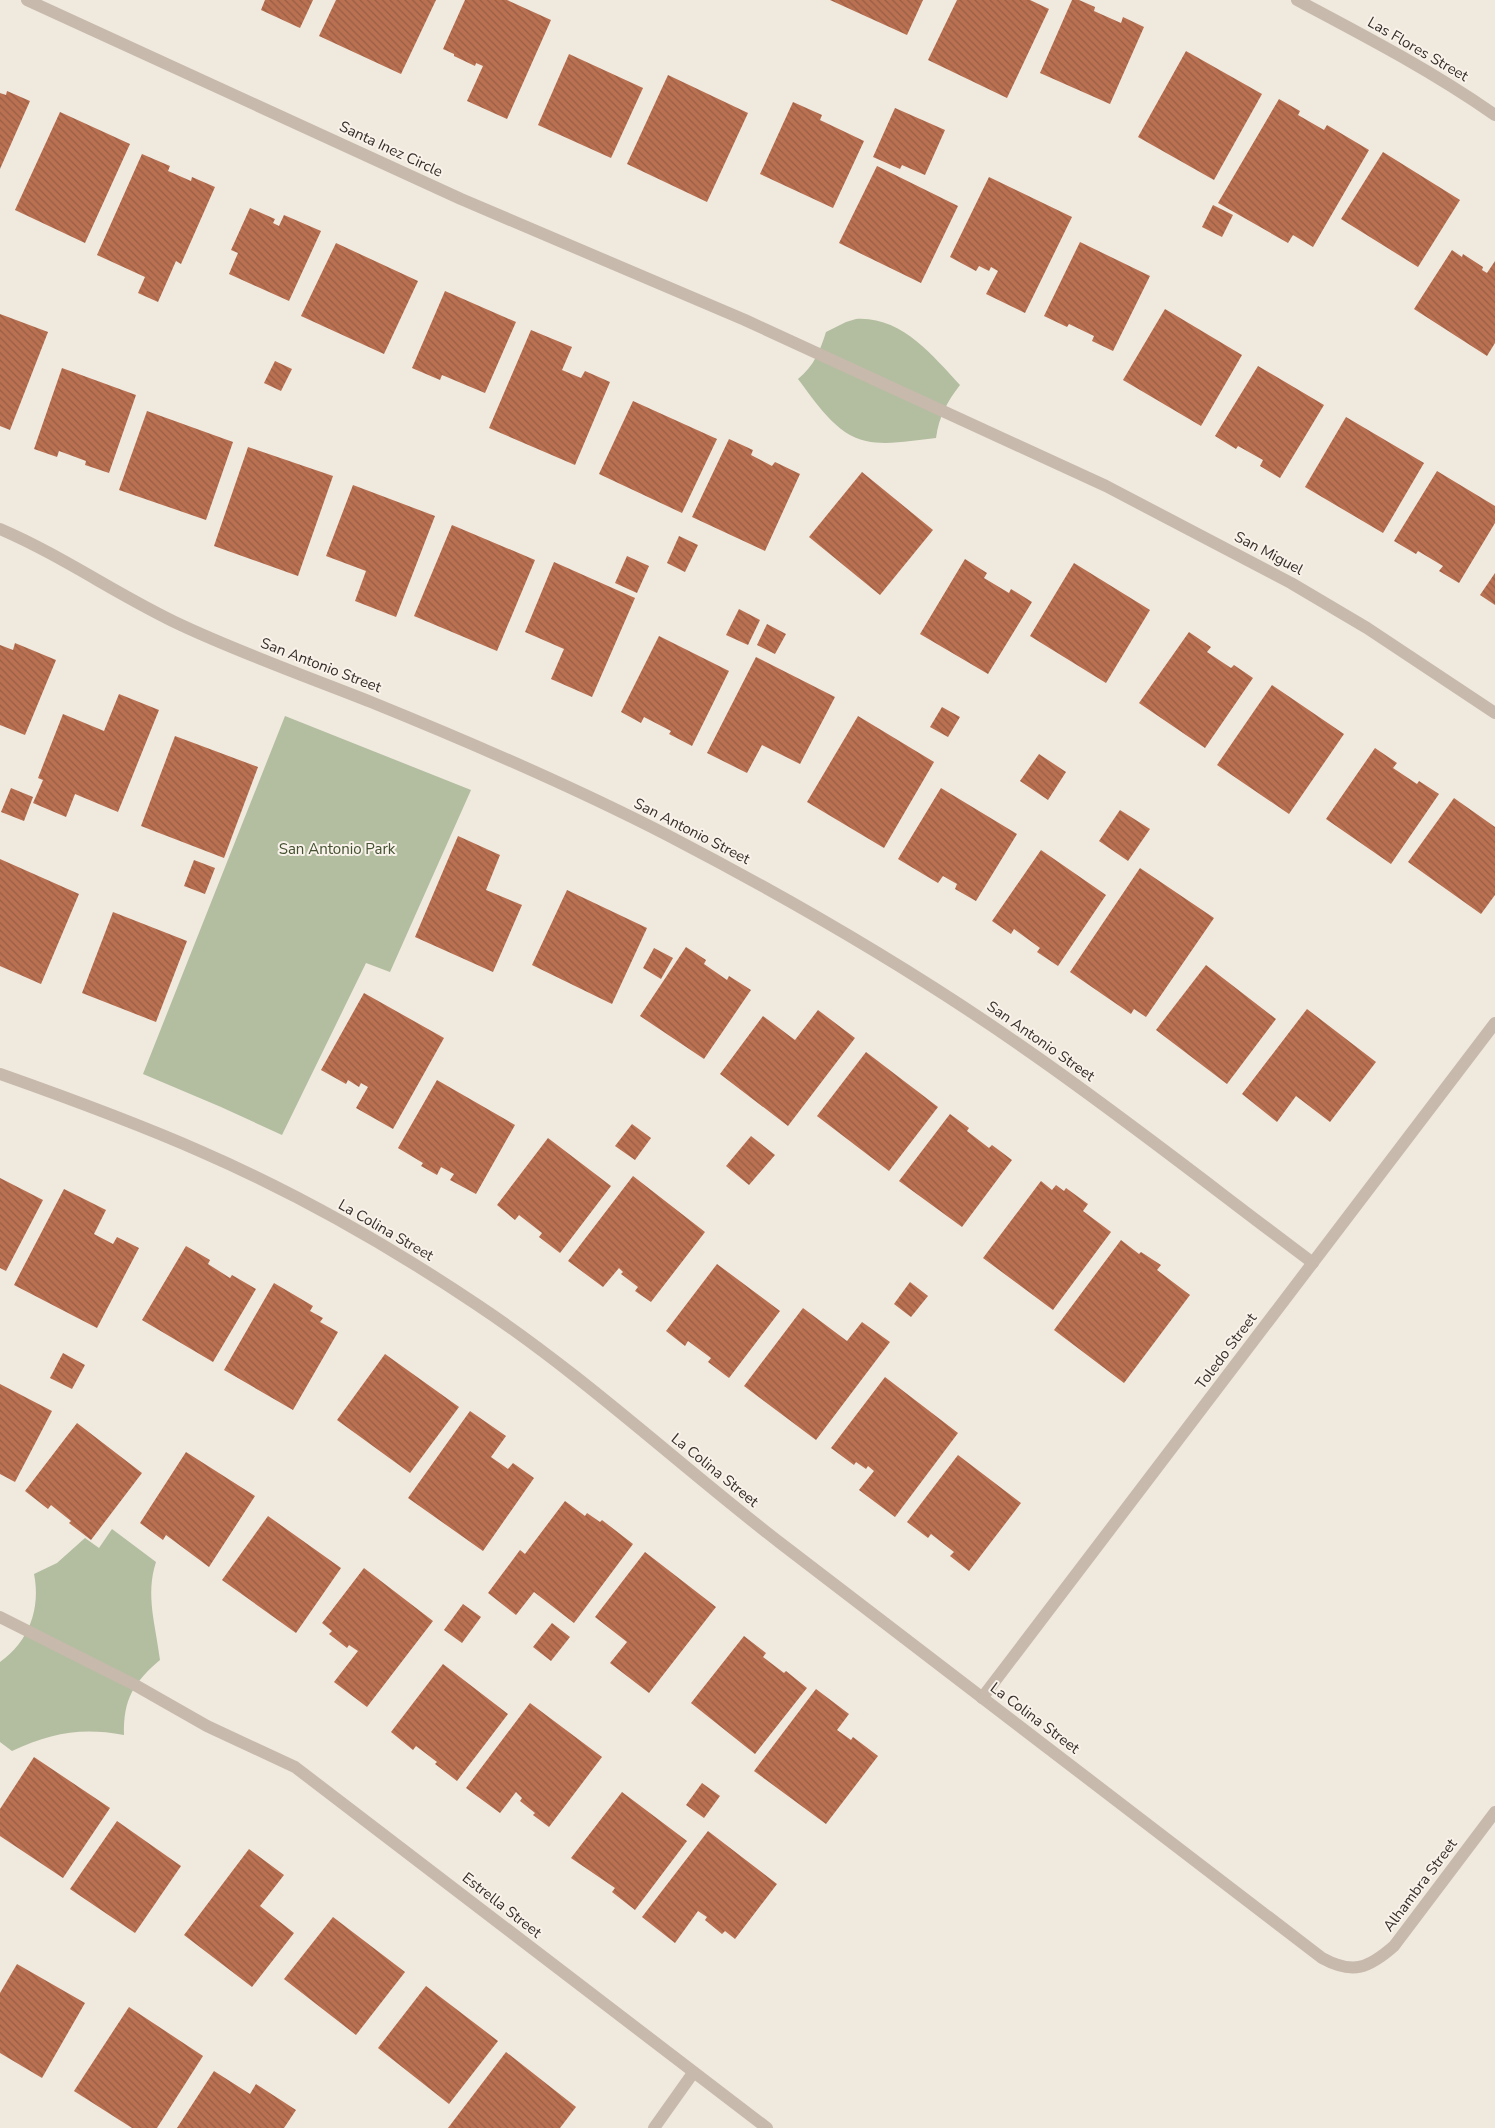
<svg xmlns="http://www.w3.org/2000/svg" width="1495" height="2128" viewBox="0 0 1495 2128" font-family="'Nunito Sans',sans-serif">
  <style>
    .green { fill: #b2be9f }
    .building { fill: url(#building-back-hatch) }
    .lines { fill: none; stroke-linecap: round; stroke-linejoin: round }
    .minor { stroke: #c7b9ab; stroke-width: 12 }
    .labels { text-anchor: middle; stroke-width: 4; stroke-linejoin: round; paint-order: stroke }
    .street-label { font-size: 15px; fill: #362e2a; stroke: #f8f2ea }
    .park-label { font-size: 15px; fill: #435130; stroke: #f8f2ea }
  </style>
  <defs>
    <pattern id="building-back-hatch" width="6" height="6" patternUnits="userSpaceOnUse" patternTransform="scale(1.25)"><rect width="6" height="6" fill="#ba7152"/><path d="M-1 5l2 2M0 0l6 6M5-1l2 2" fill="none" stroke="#985d44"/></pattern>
  </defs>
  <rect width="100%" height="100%" fill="#f0e9de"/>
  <g class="green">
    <path d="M856 319C901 316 932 355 960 385 947 402 939 416 936 438 913 440 888 446 866 441 836 435 815 401 798 379 814 366 820 351 826 332L846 322Z"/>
    <polygon points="285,716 471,790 390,972 366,963 282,1135 221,1107 143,1074"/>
    <path d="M112 1529 156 1562C145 1595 156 1626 160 1660 134 1682 123 1699 124 1735 81 1727 51 1733 12 1751L0 1742V1662C29 1642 41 1608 34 1574L57 1563 85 1538 99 1548Z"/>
  </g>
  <g class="building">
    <polygon points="265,0 313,0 300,28 261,10"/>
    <polygon points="336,0 436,0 401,74 319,36"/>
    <polygon points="465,0 507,0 551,20 507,119 467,101 483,66 476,63 475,66 454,56 454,54 443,49"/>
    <polygon points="830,0 923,0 907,35"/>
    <polygon points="957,0 1030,0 1049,9 1007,98 928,60"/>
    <polygon points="1072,0 1079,0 1095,7 1094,11 1121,23 1123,17 1144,27 1110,104 1040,73"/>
    <polygon points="1186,51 1262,94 1214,180 1138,137"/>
    <polygon points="569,54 643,88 611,158 538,125"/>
    <polygon points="668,75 748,113 707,202 627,164"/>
    <polygon points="7,91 30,101 0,169 0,93 6,95"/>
    <polygon points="1279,99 1300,111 1298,115 1324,130 1327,125 1369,150 1313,247 1293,235 1288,243 1218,203"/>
    <polygon points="793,102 822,115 820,120 864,141 833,208 760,174"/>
    <polygon points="895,108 945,130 925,175 902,165 900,169 873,157"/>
    <polygon points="60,112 130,144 85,243 15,210"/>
    <polygon points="1383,152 1460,200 1418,267 1341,219"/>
    <polygon points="142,154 170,166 168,171 191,181 192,177 215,187 181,264 176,261 158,302 138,293 145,277 97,255"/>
    <polygon points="877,166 958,206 921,283 839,243"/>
    <polygon points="989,177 1072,217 1025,313 986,294 998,271 991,267 989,271 979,266 976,271 950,257"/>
    <polygon points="1213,205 1233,215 1222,237 1202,227"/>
    <polygon points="250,208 275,219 273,223 279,226 284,215 321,231 289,301 229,274 238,253 231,250"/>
    <polygon points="1080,242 1150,276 1113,351 1092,341 1094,336 1069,324 1067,327 1044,316"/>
    <polygon points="336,243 418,281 384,354 301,316"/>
    <polygon points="1452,250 1462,257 1463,254 1483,267 1482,270 1487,273 1495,261 1495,343 1487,356 1414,309"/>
    <polygon points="445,291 516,322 485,393 442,375 440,380 412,368"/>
    <polygon points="1165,309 1242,355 1201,426 1123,380"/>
    <polygon points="0,314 48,332 10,430 0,426"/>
    <polygon points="531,330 572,347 562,370 581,378 585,371 610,382 575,465 489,428"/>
    <polygon points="275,361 292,369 281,391 264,383"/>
    <polygon points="1258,366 1324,405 1280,478 1260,466 1263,460 1238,446 1236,449 1215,436"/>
    <polygon points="62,368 136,395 109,473 85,465 86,461 59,451 57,457 34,449"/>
    <polygon points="633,401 717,439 682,513 599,474"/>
    <polygon points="147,411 233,442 206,520 119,490"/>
    <polygon points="1346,417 1424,463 1383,533 1305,487"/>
    <polygon points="729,439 753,450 751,455 772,466 775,462 800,474 765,551 692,517"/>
    <polygon points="248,447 333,476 298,576 214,546"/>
    <polygon points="1437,471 1495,506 1495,523 1459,583 1439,571 1443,566 1418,551 1416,554 1394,541"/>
    <polygon points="862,472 933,530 880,595 809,537"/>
    <polygon points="353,485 435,516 396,617 355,601 366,571 326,556"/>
    <polygon points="452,525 535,560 497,651 414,616"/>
    <polygon points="679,536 698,545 685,572 667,563"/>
    <polygon points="627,556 649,566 637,593 615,583"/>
    <polygon points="965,559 987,573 984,578 1009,593 1011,589 1032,602 988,674 920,634"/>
    <polygon points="554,562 635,598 592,697 551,679 564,649 525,632"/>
    <polygon points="1074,563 1150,610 1106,683 1030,636"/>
    <polygon points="1495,573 1495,605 1480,595"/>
    <polygon points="739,609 760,620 748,645 726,635"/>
    <polygon points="767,624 786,634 775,654 757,645"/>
    <polygon points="1189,632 1211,647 1207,652 1231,668 1234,665 1253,678 1205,748 1139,703"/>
    <polygon points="659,636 729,671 692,746 669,734 671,731 644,717 641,723 621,712"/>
    <polygon points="15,643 56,660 25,735 0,725 0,645 13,650"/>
    <polygon points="756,657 835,697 800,764 762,745 747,773 707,753"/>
    <polygon points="1272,685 1344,734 1289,814 1217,765"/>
    <polygon points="119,694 159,710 118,812 75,794 66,817 33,803 43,780 38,778 63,714 104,731"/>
    <polygon points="942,707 960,717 948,737 930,727"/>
    <polygon points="858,716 934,762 884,848 807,802"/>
    <polygon points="175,736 258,767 224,858 141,826"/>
    <polygon points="1375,748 1397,763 1393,768 1417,784 1419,781 1439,794 1391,864 1326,819"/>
    <polygon points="1039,754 1066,772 1048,800 1020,781"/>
    <polygon points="11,788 33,797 24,821 1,812"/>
    <polygon points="941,788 1017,834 976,901 955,889 957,884 943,876 938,883 898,859"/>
    <polygon points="1454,798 1495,827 1495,895 1481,914 1408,862"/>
    <polygon points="1120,810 1150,829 1128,861 1099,841"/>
    <polygon points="458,836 500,855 486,890 522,905 493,972 415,937"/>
    <polygon points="1041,850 1106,895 1058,966 1037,952 1040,948 1014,929 1011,934 992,921"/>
    <polygon points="0,859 79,894 41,984 0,966"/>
    <polygon points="194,860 215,868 205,894 184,886"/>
    <polygon points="1140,868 1214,918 1146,1017 1134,1009 1131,1014 1070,972"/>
    <polygon points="567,890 647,928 612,1004 532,965"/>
    <polygon points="113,912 187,941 156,1022 82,993"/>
    <polygon points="686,947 706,960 704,964 727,980 729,976 751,990 704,1059 640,1016"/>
    <polygon points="654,948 673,958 661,979 643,968"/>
    <polygon points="1206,965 1276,1019 1227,1084 1156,1030"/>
    <polygon points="364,993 444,1038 393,1129 356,1108 368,1087 361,1083 359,1087 348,1080 346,1084 321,1070"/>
    <polygon points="1307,1009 1376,1062 1330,1122 1296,1096 1277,1122 1242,1094"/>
    <polygon points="818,1010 855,1038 788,1126 720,1074 763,1016 795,1040"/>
    <polygon points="866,1052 938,1107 889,1171 817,1116"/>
    <polygon points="437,1080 515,1125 476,1194 450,1180 454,1174 441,1167 437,1175 421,1166 423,1163 398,1148"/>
    <polygon points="950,1114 969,1128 967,1131 989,1148 992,1145 1012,1160 962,1227 899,1181"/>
    <polygon points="632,1124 651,1138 635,1160 615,1146"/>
    <polygon points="751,1136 775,1155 749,1185 726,1166"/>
    <polygon points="548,1138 611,1186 560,1253 539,1237 542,1233 519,1215 515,1220 497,1205"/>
    <polygon points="633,1176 705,1232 651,1302 635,1291 638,1287 621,1274 623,1272 619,1268 603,1287 568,1261"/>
    <polygon points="0,1178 43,1200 6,1271 0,1268"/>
    <polygon points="1041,1181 1052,1190 1056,1185 1064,1191 1066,1188 1088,1204 1083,1211 1111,1232 1053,1310 983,1258"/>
    <polygon points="64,1189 106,1210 94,1234 113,1244 117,1237 139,1248 97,1328 14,1285"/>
    <polygon points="1121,1240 1139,1254 1141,1252 1161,1265 1157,1270 1190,1295 1124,1383 1054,1330"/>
    <polygon points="186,1246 210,1260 208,1264 230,1278 232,1275 256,1289 213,1362 142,1320"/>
    <polygon points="717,1264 780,1311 729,1378 708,1362 711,1358 688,1341 685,1346 666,1331"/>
    <polygon points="910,1282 928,1296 911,1317 894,1304"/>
    <polygon points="274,1283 313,1306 310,1311 323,1318 320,1322 338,1332 293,1410 224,1370"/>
    <polygon points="803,1308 847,1341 862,1322 890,1342 816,1440 744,1386"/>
    <polygon points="63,1353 85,1365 72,1389 50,1378"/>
    <polygon points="385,1354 459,1407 410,1473 337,1420"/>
    <polygon points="885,1377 958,1433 895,1517 859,1490 874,1471 868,1466 866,1469 856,1462 854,1465 831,1448"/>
    <polygon points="0,1384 52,1411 15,1482 0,1474"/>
    <polygon points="470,1411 506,1436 491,1457 508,1469 513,1463 534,1478 483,1551 408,1498"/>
    <polygon points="77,1423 142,1473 91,1540 69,1523 71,1521 51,1505 48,1509 25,1491"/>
    <polygon points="186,1452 255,1496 209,1567 166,1535 163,1540 140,1523"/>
    <polygon points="958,1455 1021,1503 969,1571 950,1556 954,1552 931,1534 928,1538 907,1522"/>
    <polygon points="565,1501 585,1516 587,1513 600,1522 602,1520 633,1544 574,1623 534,1592 516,1615 488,1593 520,1550 525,1554"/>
    <polygon points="268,1516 341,1568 296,1633 222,1580"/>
    <polygon points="645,1552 716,1607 649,1693 610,1663 627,1642 595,1617"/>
    <polygon points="364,1568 433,1621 367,1707 334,1682 358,1651 349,1645 347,1648 329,1634 332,1631 322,1623"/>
    <polygon points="463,1604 481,1617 462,1643 444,1630"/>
    <polygon points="552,1623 570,1637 551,1661 533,1647"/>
    <polygon points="744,1636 766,1653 763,1657 784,1673 786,1671 807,1688 755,1754 691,1703"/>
    <polygon points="443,1664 508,1714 457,1781 435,1764 437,1762 416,1746 413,1750 391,1732"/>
    <polygon points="816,1689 849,1714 837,1730 851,1740 853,1737 878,1756 826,1824 754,1771"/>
    <polygon points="530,1703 602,1757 549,1827 533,1815 535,1813 520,1801 522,1798 516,1792 500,1813 466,1788"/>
    <polygon points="34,1757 110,1808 63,1878 0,1836 0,1809"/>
    <polygon points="702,1783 720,1796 704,1818 686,1805"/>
    <polygon points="622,1792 687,1841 635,1910 612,1892 615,1888 571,1858"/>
    <polygon points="117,1821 181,1866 135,1933 70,1889"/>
    <polygon points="708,1831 777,1884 735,1939 725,1931 722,1934 705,1920 707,1917 698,1911 675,1943 642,1917"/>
    <polygon points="249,1849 284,1875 260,1906 294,1933 252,1987 184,1935"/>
    <polygon points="333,1917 405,1972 356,2035 284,1979"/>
    <polygon points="17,1964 85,2003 42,2078 0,2053 0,1993"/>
    <polygon points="426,1986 498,2041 449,2104 378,2048"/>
    <polygon points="129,2007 203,2056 157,2128 132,2128 74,2091"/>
    <polygon points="506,2052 576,2107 560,2128 448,2128"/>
    <polygon points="214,2071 250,2094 256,2084 296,2110 284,2128 177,2128"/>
  </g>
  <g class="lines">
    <g class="minor">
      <polyline points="27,0 461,199 745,320 1106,486 1291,583 1367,628 1495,713"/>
      <path d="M1297 0C1365 36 1432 71 1495 115"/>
      <path d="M0 529C63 556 119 596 181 625 243 654 308 677 371 702 472 743 572 786 669 836 792 900 913 970 1027 1050 1125 1118 1218 1192 1313 1263"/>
      <path d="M0 1074C68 1098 136 1123 202 1152 296 1193 391 1247 476 1304 583 1375 678 1464 779 1542 960 1681 1141 1820 1322 1958 1353 1975 1369 1968 1394 1946L1495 1812"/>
      <polyline points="0,1617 135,1685 207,1726 295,1767 767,2128"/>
      <polyline points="982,1698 1495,1023"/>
      <polyline points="654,2128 693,2073"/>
    </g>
  </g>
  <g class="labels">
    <g class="street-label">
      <text transform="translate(1418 49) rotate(30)" y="5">Las Flores Street</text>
      <text transform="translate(391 149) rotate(25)" y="5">Santa Inez Circle</text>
      <text transform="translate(1269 553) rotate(28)" y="5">San Miguel</text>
      <text transform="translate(321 665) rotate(21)" y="5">San Antonio Street</text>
      <text transform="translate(692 831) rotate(27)" y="5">San Antonio Street</text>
      <text transform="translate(1041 1041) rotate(35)" y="5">San Antonio Street</text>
      <text transform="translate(386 1230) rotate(30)" y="5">La Colina Street</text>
      <text transform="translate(1226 1351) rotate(-53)" y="5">Toledo Street</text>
      <text transform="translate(715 1470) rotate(39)" y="5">La Colina Street</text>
      <text transform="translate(1035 1718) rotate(37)" y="5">La Colina Street</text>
      <text transform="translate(1420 1885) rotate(-53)" y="5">Alhambra Street</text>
      <text transform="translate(502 1905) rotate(38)" y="5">Estrella Street</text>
    </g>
    <g class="park-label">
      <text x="337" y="854">San Antonio Park</text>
    </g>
  </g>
</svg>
